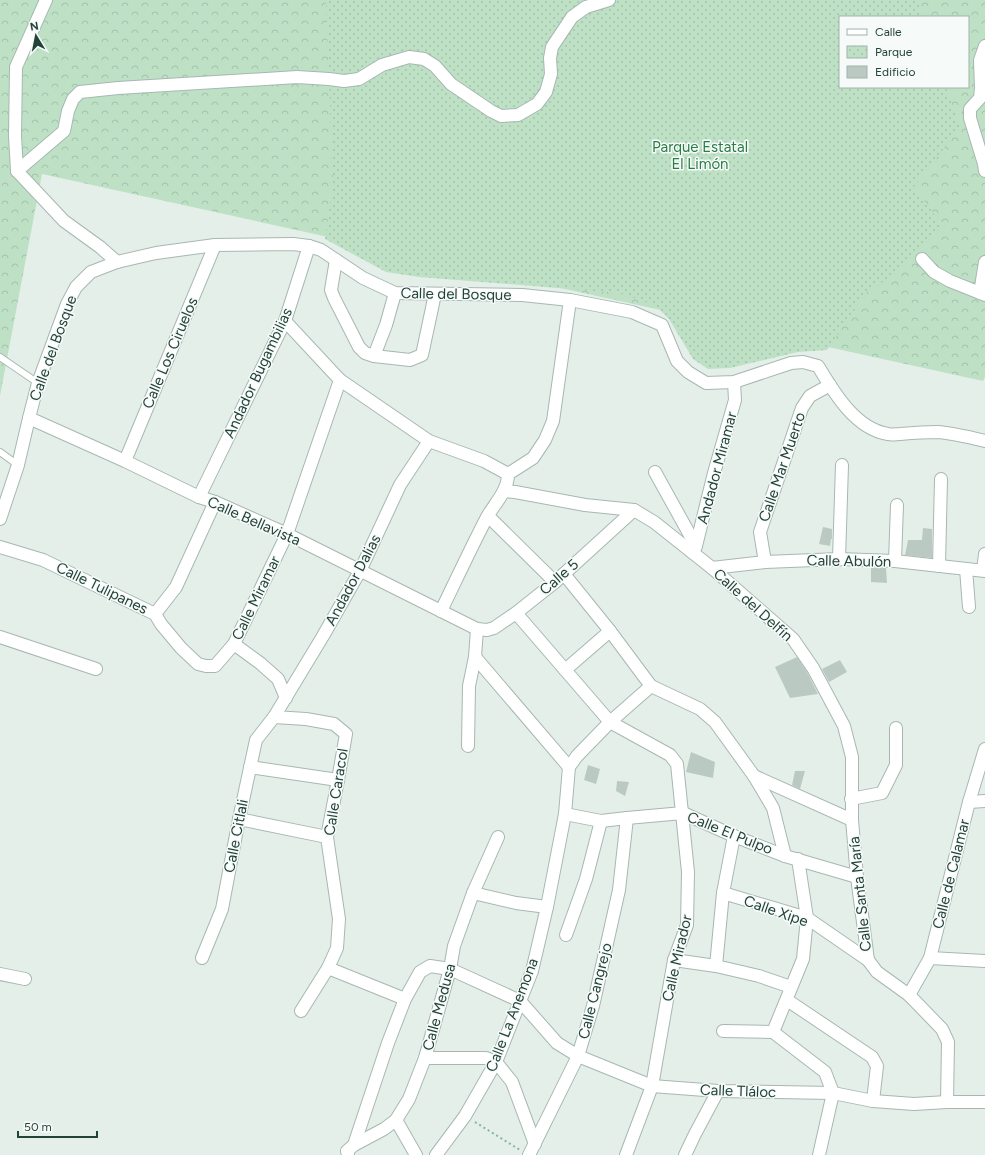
<svg xmlns="http://www.w3.org/2000/svg" width="985" height="1155" viewBox="0 0 985 1155" font-family="Figtree,sans-serif">
  <style>
    .forest { fill: url(#forest-crowns); fill-rule: evenodd }
    .park { fill: url(#park-dots) }
    .building { fill: #bacac3 }
    .lines { fill: none; stroke-linecap: round; stroke-linejoin: round }
    .lane-casing { stroke: #a7b8b1; stroke-width: 8 }
    .street-casing { stroke: #a7b8b1; stroke-width: 14 }
    .path { stroke: #84b4a3; stroke-width: 2; stroke-dasharray: 2 3; stroke-linecap: butt }
    .lane { stroke: #fff; stroke-width: 6 }
    .street { stroke: #fff; stroke-width: 12 }
    .labels { text-anchor: middle; stroke-width: 3; stroke-linejoin: round; paint-order: stroke }
    .park-label { font-size: 15px; fill: #2b7c47; stroke: #f6fbf9 }
    .street-label { font-size: 15px; fill: #234239; stroke: #f6fbf9 }
  </style>
  <defs>
    <pattern id="forest-crowns" width="20" height="18" patternUnits="userSpaceOnUse"><rect width="20" height="18" fill="#bee1c6"/><path d="M2 6a3 3 0 1 1 6 0M12 15a3 3 0 1 1 6 0" fill="none" stroke="#a3c2ab"/></pattern>
    <pattern id="park-dots" width="8" height="8" patternUnits="userSpaceOnUse"><rect width="8" height="8" fill="#bee1c6"/><path d="M2 2h.1M6 6h.1" fill="none" stroke="#a3c2ab" stroke-width="1.8" stroke-linecap="round"/></pattern>
  </defs>
  <rect width="100%" height="100%" fill="#e5efea"/>
  <path class="forest" d="M0 0H985V377L983 381 42 174 0 396ZM840 17H968V87H840Z"/>
  <polygon class="park" points="326,0 917,0 923,17 840,17 840,87 946,87 960,127 914,187 943,226 883,282 867,292 827,350 798,352 730,368 708,369 693,359 669,319 655,305 619,293 419,277 386,272 325,239 333,185"/>
  <g class="building">
    <polygon points="823,527 832,529 832,539 831,539 830,546 819,544"/>
    <polygon points="923,528 932,529 932,558 905,555 908,540 922,540"/>
    <polygon points="871,568 886,568 887,583 871,582"/>
    <polygon points="797,657 807,672 818,694 790,698 775,667"/>
    <polygon points="840,660 847,672 829,682 822,669"/>
    <polygon points="691,752 715,762 713,778 686,772"/>
    <polygon points="588,765 600,769 596,784 584,780"/>
    <polygon points="795,771 805,771 800,789 792,785"/>
    <polygon points="617,781 629,782 625,796 616,791"/>
  </g>
  <g class="lines">
    <g class="lane-casing">
      <g id="lane">
        <polyline points="0,357 38,383"/>
        <polyline points="0,452 18,465"/>
      </g>
    </g>
    <g class="street-casing">
      <g id="street">
        <polyline points="46,0 16,67 15,136 17,171 64,221 100,247 117,262"/>
        <polyline points="985,46 980,60 981,88 980,98 970,109 970,118 984,164 985,171"/>
        <polyline points="17,171 64,131 68,111 73,99 80,92 118,88 297,77 329,79 344,81 359,79 382,65 409,57 424,59 435,66 451,84 491,111 501,116 518,115 537,104 546,92 551,74 550,58 552,47 572,17 586,7 609,0"/>
        <polyline points="922,259 934,272 950,281 985,295"/>
        <polyline points="336,260 331,290 334,298 359,347 365,353 374,356 410,360 422,355 435,294"/>
        <polyline points="980,293 985,262"/>
        <path d="M285 321 340 380 429 441 484 461 508 474C508 491 495 503 487 517 471 548 456 580 441 611"/>
        <polyline points="374,356 386,325 395,293"/>
        <polyline points="29,418 125,461 199,497 215,502 287,534 477,629 487,630 494,628 516,613 555,582 634,510"/>
        <polyline points="125,461 215,245"/>
        <polyline points="655,472 696,546"/>
        <polyline points="508,474 533,458 545,440 553,421 570,300"/>
        <polyline points="504,491 515,492 585,505 634,510 654,522 712,568 793,639 813,668 844,726 852,757 852,820 857,877 868,960 877,972 909,995 942,1029 948,1042 947,1102"/>
        <polyline points="199,497 285,321 309,246"/>
        <polyline points="488,516 555,582"/>
        <path d="M0 519 18 465 29 418 38 383 67 304 76 287 91 272 117 262 156 253 215 245 293 244 309 246 321 250 363 278 395 293 522 295 570 300 632 312 662 325 677 361 688 372 706 383 734 382 791 363 803 362 818 366C833 391 855 429 888 434 892 435 896 434 900 434 912 433 925 432 937 432 953 433 969 437 985 441"/>
        <polyline points="0,547 43,560 155,614 161,624 181,648 198,664 206,666 215,666 234,644 287,534 340,380"/>
        <polyline points="693,553 696,546 714,473 735,400 734,382"/>
        <polyline points="839,559 842,465"/>
        <polyline points="895,561 897,505"/>
        <polyline points="765,562 760,532 802,408 810,396 830,385"/>
        <polyline points="939,566 941,479"/>
        <polyline points="712,568 765,562 839,559 895,561 985,571"/>
        <polyline points="966,569 969,607"/>
        <polyline points="983,570 985,554"/>
        <polyline points="564,574 610,631 651,686 700,709 715,722 754,776 773,808 785,856"/>
        <polyline points="516,613 610,722 670,755 677,764 688,872 687,925 674,960 652,1086 626,1155"/>
        <polyline points="155,614 176,587 215,502"/>
        <polyline points="0,637 96,669"/>
        <polyline points="234,644 260,663 278,679 286,698"/>
        <polyline points="475,657 569,767"/>
        <polyline points="565,670 610,631"/>
        <polyline points="274,717 306,719 334,724 346,734 338,780 327,837 339,919 337,948 328,968 301,1011"/>
        <polyline points="468,746 469,686 475,657 477,629"/>
        <polyline points="250,767 338,780"/>
        <polyline points="754,776 852,820"/>
        <polyline points="851,799 882,793 896,765 896,728"/>
        <polyline points="969,802 985,801"/>
        <polyline points="565,814 601,821 627,818 683,813 734,836 785,856 857,877"/>
        <polyline points="239,819 327,837"/>
        <polyline points="473,893 516,903 547,907"/>
        <polyline points="723,893 807,918 868,960"/>
        <polyline points="566,935 586,879 601,821"/>
        <polyline points="202,958 222,909 239,819 256,740 274,717 323,636 360,571 400,485 429,441"/>
        <polyline points="930,958 985,961"/>
        <polyline points="674,960 716,966 759,976 791,987"/>
        <polyline points="716,966 723,893 734,836"/>
        <polyline points="328,968 405,999"/>
        <polyline points="0,974 25,979"/>
        <polyline points="909,995 930,958 969,802 985,749"/>
        <polyline points="787,1000 872,1057 877,1066 873,1101"/>
        <polyline points="723,1031 773,1032"/>
        <polyline points="773,1032 803,959 807,918 798,859"/>
        <polyline points="773,1032 825,1072 833,1093 819,1155"/>
        <polyline points="425,1058 486,1058 496,1062 512,1082 535,1144"/>
        <polyline points="396,1120 416,1155"/>
        <polyline points="354,1145 388,1043 405,999 420,972 430,966 450,969 520,1001 557,1043 578,1056 652,1086 718,1091 833,1093 873,1101 914,1104 947,1102 985,1102"/>
        <polyline points="348,1155 347,1151 354,1145 384,1129 396,1120 409,1099 425,1058 450,969 454,946 473,893 498,837"/>
        <polyline points="436,1155 465,1116 496,1062 532,971 547,907 565,814 569,767 577,756 610,722 651,686"/>
        <polyline points="529,1155 578,1056 593,1006 619,890 627,818"/>
        <polyline points="685,1155 695,1134 718,1091"/>
      </g>
    </g>
    <polyline class="path" points="475,1122 520,1150"/>
    <use href="#lane" class="lane"/>
    <use href="#street" class="street"/>
  </g>
  <g class="labels">
    <g class="park-label">
      <text x="700" y="152">Parque Estatal<tspan x="700" dy="17">El Limón</tspan></text>
    </g>
    <g class="street-label">
      <text transform="translate(456 294) rotate(1)" y="5">Calle del Bosque</text>
      <text transform="translate(53 348) rotate(-70)" y="5">Calle del Bosque</text>
      <text transform="translate(170 353) rotate(-67)" y="5">Calle Los Ciruelos</text>
      <text transform="translate(258 373) rotate(-65)" y="5">Andador Bugambilias</text>
      <text transform="translate(782 467) rotate(-71)" y="5">Calle Mar Muerto</text>
      <text transform="translate(717 468) rotate(-75)" y="5">Andador Miramar</text>
      <text transform="translate(254 521) rotate(24)" y="5">Calle Bellavista</text>
      <text transform="translate(849 561) rotate(1)" y="5">Calle Abulón</text>
      <text transform="translate(559 577) rotate(-41)" y="5">Calle 5</text>
      <text transform="translate(353 580) rotate(-62)" y="5">Andador Dalias</text>
      <text transform="translate(102 588) rotate(26)" y="5">Calle Tulipanes</text>
      <text transform="translate(256 598) rotate(-64)" y="5">Calle Miramar</text>
      <text transform="translate(753 605) rotate(42)" y="5">Calle del Delfín</text>
      <text transform="translate(336 792) rotate(-81)" y="5">Calle Caracol</text>
      <text transform="translate(730 833) rotate(22)" y="5">Calle El Pulpo</text>
      <text transform="translate(236 836) rotate(-79)" y="5">Calle Citlali</text>
      <text transform="translate(951 874) rotate(-76)" y="5">Calle de Calamar</text>
      <text transform="translate(860 894) rotate(-96)" y="5">Calle Santa María</text>
      <text transform="translate(776 911) rotate(19)" y="5">Calle Xipe</text>
      <text transform="translate(677 958) rotate(-77)" y="5">Calle Mirador</text>
      <text transform="translate(595 991) rotate(-76)" y="5">Calle Cangrejo</text>
      <text transform="translate(439 1007) rotate(-75)" y="5">Calle Medusa</text>
      <text transform="translate(512 1015) rotate(-69)" y="5">Calle La Anemona</text>
      <text transform="translate(738 1091) rotate(2)" y="5">Calle Tláloc</text>
    </g>
  </g>
  <rect x="839" y="16" width="130" height="72" fill="#f6fbf9" stroke="#a2b1ac"/>
  <rect x="847" y="29" width="20" height="6" fill="#ffffff" stroke="#a2b1ac"/>
  <text x="875" y="36" font-size="12" fill="#234239">Calle</text>
  <rect x="847" y="46" width="20" height="12" fill="url(#park-dots)" stroke="#a2b1ac"/>
  <text x="875" y="56" font-size="12" fill="#234239">Parque</text>
  <rect x="847" y="66" width="20" height="12" fill="#bacac3" stroke="#a2b1ac"/>
  <text x="875" y="76" font-size="12" fill="#234239">Edificio</text>
  <g transform="translate(36 36) rotate(350)" stroke="#f6fbf9" stroke-width="3" paint-order="stroke">
  <path d="M0-3L7 15L0 10L-7 15Z" fill="#234239"/>
  <text y="-6" font-size="11" font-weight="bold" text-anchor="middle" fill="#234239">N</text>
  </g>
  <path d="M18 1131v6h79v-6" fill="none" stroke="#234239" stroke-width="2"/>
  <text x="24" y="1131" font-size="12" fill="#234239" stroke="#f6fbf9" stroke-width="3" paint-order="stroke">50 m</text>
</svg>
